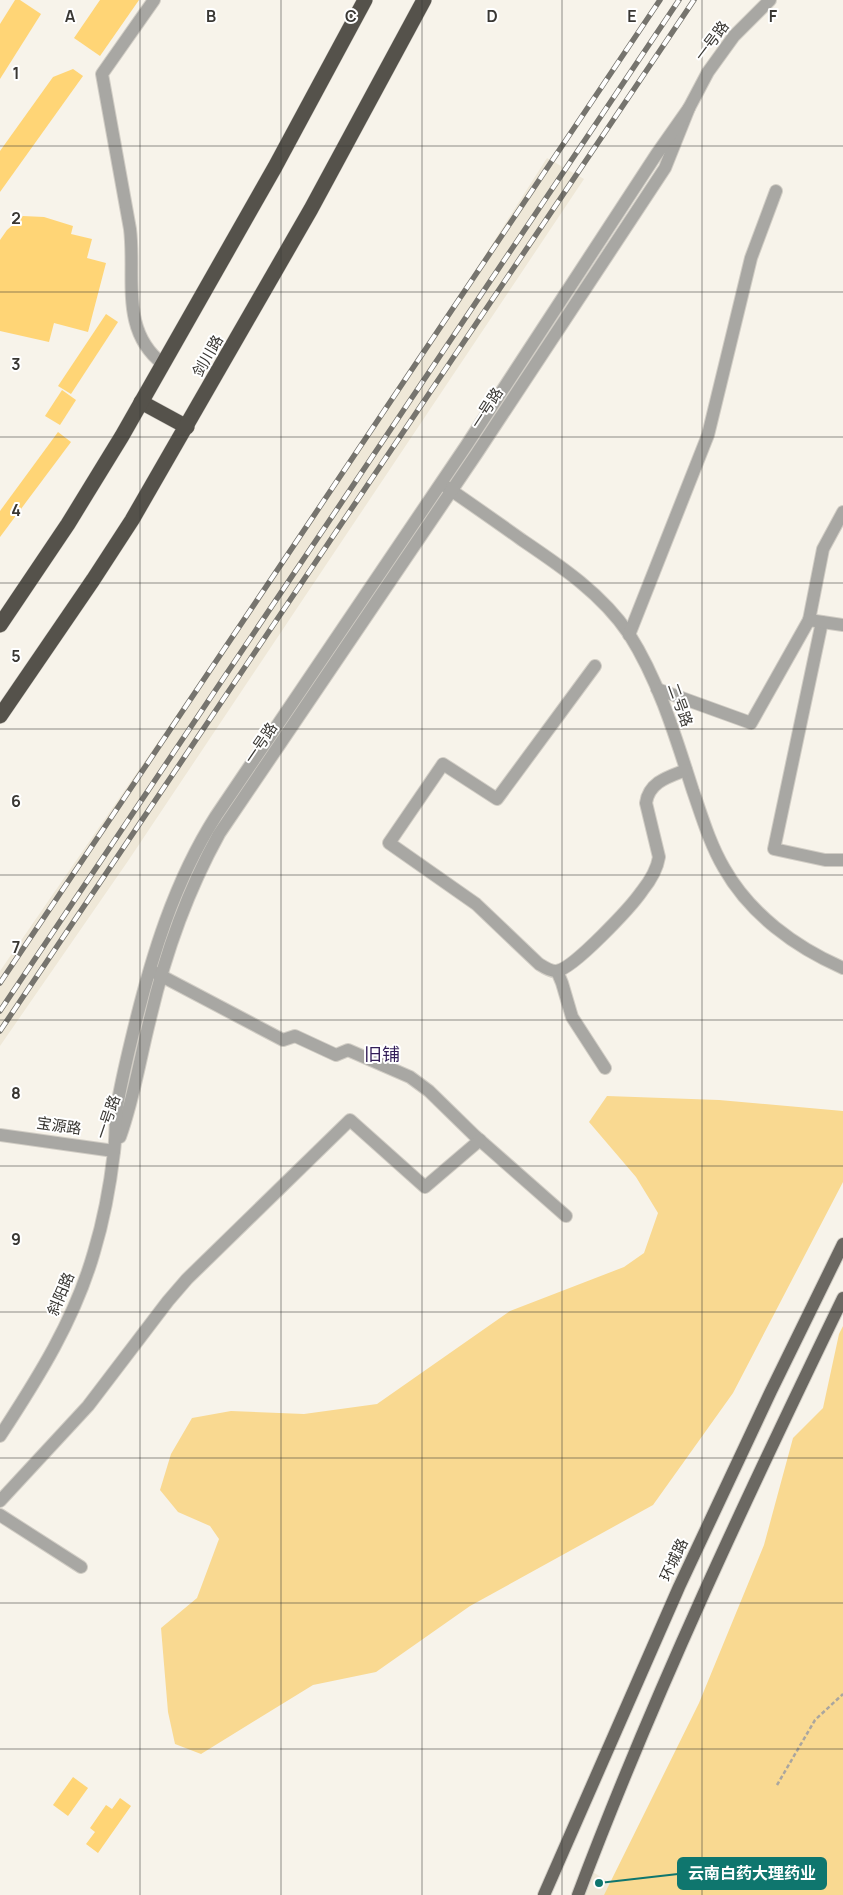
<svg xmlns="http://www.w3.org/2000/svg" width="843" height="1895" viewBox="0 0 843 1895" font-family="Manrope,'Noto Sans SC',sans-serif">
  <style>
    .built { fill: #efe8d8 }
    .green { fill: #f9d991 }
    .building { fill: #ffd576 }
    .lines { fill: none; stroke-linecap: round; stroke-linejoin: round }
    .minor-casing { stroke: #d1cdc5; stroke-width: 14 }
    .major-casing { stroke: #d1cdc5; stroke-width: 14 }
    .highway-casing { stroke: #d1cdc5; stroke-width: 16 }
    .path { stroke: #aaa69f; stroke-width: 2.5; stroke-dasharray: 4 2.5; stroke-linecap: butt }
    .minor { stroke: #a8a7a3; stroke-width: 12 }
    .major { stroke: #6b6862; stroke-width: 12 }
    .highway { stroke: #55524b; stroke-width: 15 }
    .rail-casing { stroke: #76746e; stroke-width: 5.5 }
    .rail { stroke: #fff; stroke-width: 4; stroke-dasharray: 11; stroke-linecap: butt }
    .grid { fill: none; stroke: #393733; stroke-width: 1; stroke-opacity: 0.55 }
    .labels { text-anchor: middle; stroke-width: 4; stroke-linejoin: round; paint-order: stroke }
    .street-label { font-size: 15px; fill: #393733; stroke: #fff }
    .quarter-label { font-size: 18px; fill: #331e58; stroke: #fff }
    .grid-label { font-size: 16px; text-anchor: middle; font-weight: bold; fill: #393733; stroke: #fff; stroke-width: 4; stroke-linejoin: round; paint-order: stroke }
    .leader { fill: none; stroke: #0f766e; stroke-width: 2 }
    .callout-dot { fill: #0f766e; stroke: #fff; stroke-width: 2 }
    .callout { fill: #0f766e; stroke: #0f766e; stroke-width: 2 }
    .callout-label { font-size: 16px; text-anchor: middle; font-weight: bold; fill: #fff }
  </style>
  <rect width="100%" height="100%" fill="#f7f3ea"/>
  <g class="built">
    <polygon points="547,158 584,179 128,861 0,1046 0,971 378,423"/>
    <polygon points="593,1872 628,1895 582,1895"/>
  </g>
  <g class="green">
    <polygon points="607,1096 719,1100 843,1111 843,1182 733,1393 653,1505 470,1606 376,1672 313,1685 201,1754 175,1744 168,1712 161,1628 197,1598 219,1539 210,1526 178,1512 160,1490 171,1454 192,1418 231,1411 304,1414 377,1404 510,1311 624,1267 644,1253 658,1213 636,1177 589,1122"/>
    <polygon points="843,1326 843,1895 604,1895 699,1703 764,1545 793,1438 823,1408 839,1334"/>
  </g>
  <g class="building">
    <polygon points="15,0 20,0 41,14 0,79 0,24"/>
    <polygon points="100,0 139,0 100,56 74,38"/>
    <polygon points="73,69 83,76 0,192 0,151 53,77"/>
    <polygon points="23,216 44,217 73,226 71,234 92,239 87,258 106,263 88,332 54,323 49,342 0,331 0,240 7,230"/>
    <polygon points="106,314 118,322 71,394 58,386"/>
    <polygon points="62,390 76,400 60,425 45,416"/>
    <polygon points="58,432 71,442 0,537 0,511"/>
    <polygon points="73,1777 88,1788 68,1816 53,1805"/>
    <polygon points="120,1798 131,1806 98,1853 86,1844 95,1832 90,1828 106,1805 112,1809"/>
  </g>
  <g class="lines">
    <g class="minor-casing">
      <g id="minor">
        <path d="M154 0 102 74 130 229C136 277 119 330 163 364"/>
        <path d="M445 486C471 504 497 522 522 540 562 567 602 594 629 634 659 681 676 738 693 791 702 817 710 844 724 868 750 914 795 947 843 968"/>
        <polyline points="809,620 823,549 843,512"/>
        <polyline points="822,622 774,849 825,860 843,860"/>
        <polyline points="629,635 708,435 751,258 776,191"/>
        <path d="M595 666 497 799 443 764 389 843 476 904 539 964C544 967 551 972 557 971 574 968 631 907 642 891 650 881 657 870 659 857L646 803C649 782 668 777 686 770"/>
        <polyline points="657,689 751,723 809,620 843,625"/>
        <polyline points="557,971 562,983 572,1017 605,1068"/>
        <polyline points="154,972 283,1040 295,1036 336,1055 348,1050 410,1077 429,1091 474,1135 566,1216"/>
        <polyline points="0,1135 114,1151"/>
        <path d="M120 1137C134 1098 140 1058 150 1019 165 954 187 892 219 834L477 453 665 168 689 108 708 72 734 36 770 0"/>
        <path d="M0 1436C38 1378 75 1319 94 1252 104 1219 110 1186 114 1152 116 1137 115 1122 117 1107 121 1082 127 1058 133 1033 151 958 174 882 216 816L466 446 656 155 689 108"/>
        <polyline points="0,1501 88,1406 168,1301 187,1279 350,1120 425,1187 480,1140"/>
        <polyline points="0,1515 81,1567"/>
      </g>
    </g>
    <g class="major-casing">
      <g id="major">
        <polyline points="544,1895 679,1587 771,1391 843,1244"/>
        <path d="M578 1895C655 1691 748 1494 843 1298"/>
      </g>
    </g>
    <g class="highway-casing">
      <g id="highway">
        <polyline points="141,402 187,427"/>
        <polyline points="0,625 68,524 122,436 275,167 365,0"/>
        <polyline points="0,716 93,580 132,520 311,209 424,0"/>
      </g>
    </g>
    <polyline class="path" points="777,1785 815,1720 843,1694"/>
    <use href="#minor" class="minor"/>
    <use href="#major" class="major"/>
    <use href="#highway" class="highway"/>
    <g class="rail-casing">
      <g id="rail">
        <polyline points="0,983 660,0"/>
        <polyline points="0,1011 679,0"/>
        <polyline points="0,1031 694,0"/>
      </g>
    </g>
    <use href="#rail" class="rail"/>
  </g>
  <path class="grid" d="M140 0V1895M281 0V1895M422 0V1895M562 0V1895M702 0V1895M0 146H843M0 292H843M0 437H843M0 583H843M0 729H843M0 875H843M0 1020H843M0 1166H843M0 1312H843M0 1458H843M0 1603H843M0 1749H843"/>
  <g class="labels">
    <g class="street-label">
      <text transform="translate(712 41) rotate(-53)" y="5">一号路</text>
      <text transform="translate(208 356) rotate(-60)" y="5">剑川路</text>
      <text transform="translate(487 408) rotate(-57)" y="5">一号路</text>
      <text transform="translate(680 705) rotate(70)" y="5">二号路</text>
      <text transform="translate(261 743) rotate(-56)" y="5">一号路</text>
      <text transform="translate(108 1117) rotate(-71)" y="5">一号路</text>
      <text transform="translate(59 1126) rotate(8)" y="5">宝源路</text>
      <text transform="translate(61 1294) rotate(-67)" y="5">斜阳路</text>
      <text transform="translate(674 1560) rotate(-65)" y="5">环城路</text>
    </g>
    <g class="quarter-label">
      <text x="382" y="1061">旧铺</text>
    </g>
  </g>
  <g class="grid-label">
    <text x="70" y="22">A</text>
    <text x="211" y="22">B</text>
    <text x="351" y="22">C</text>
    <text x="492" y="22">D</text>
    <text x="632" y="22">E</text>
    <text x="773" y="22">F</text>
    <text x="16" y="79">1</text>
    <text x="16" y="224">2</text>
    <text x="16" y="370">3</text>
    <text x="16" y="516">4</text>
    <text x="16" y="662">5</text>
    <text x="16" y="807">6</text>
    <text x="16" y="953">7</text>
    <text x="16" y="1099">8</text>
    <text x="16" y="1245">9</text>
  </g>
  <path class="leader" d="M599 1883L678 1874"/>
  <circle class="callout-dot" cx="599" cy="1883" r="5"/>
  <rect class="callout" x="678" y="1858" width="148" height="31" rx="5"/>
  <g class="callout-label">
    <text x="752" y="1879">云南白药大理药业</text>
  </g>
</svg>
